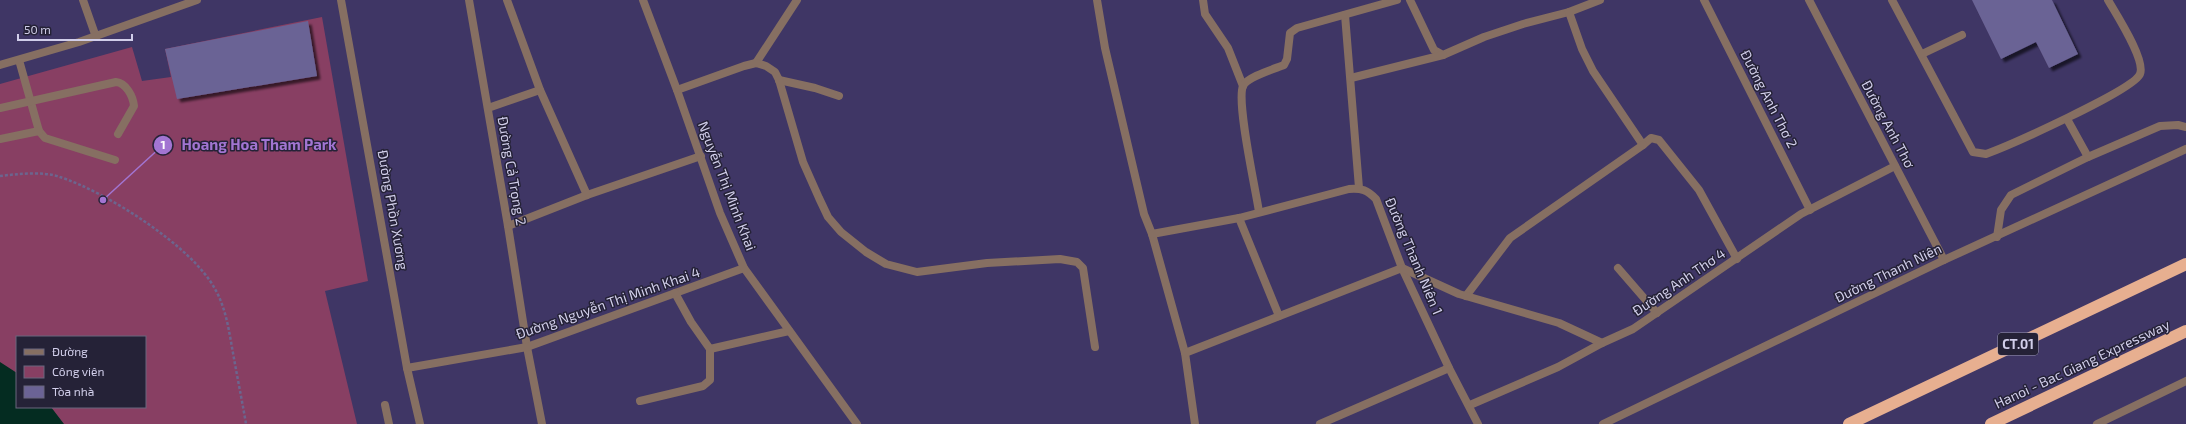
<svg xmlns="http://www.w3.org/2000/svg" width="2186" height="424" viewBox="0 0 2186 424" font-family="'Exo 2',sans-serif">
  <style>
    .green { fill: #883f63; fill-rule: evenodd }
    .water { fill: #042c21 }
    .building { fill: #6b6395; filter: url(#shadow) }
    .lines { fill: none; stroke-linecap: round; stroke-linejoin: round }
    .path { stroke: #6c658e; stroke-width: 2.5; stroke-dasharray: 3 2; stroke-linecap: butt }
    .service { stroke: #866f62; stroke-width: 8 }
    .minor { stroke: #866f62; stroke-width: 8 }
    .tertiary { stroke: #866f62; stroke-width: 8 }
    .motorway { stroke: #e7af90; stroke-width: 12 }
    .labels { text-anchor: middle; stroke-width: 3; stroke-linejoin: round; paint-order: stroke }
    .shield { fill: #252237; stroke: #9d9ab4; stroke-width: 1 }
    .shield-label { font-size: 13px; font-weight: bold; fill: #d1ceea }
    .street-label { font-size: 14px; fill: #d1ceea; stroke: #252237 }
    .leader { fill: none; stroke: #a275d2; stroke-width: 1.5 }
    .callout-dot { fill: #a275d2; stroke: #252237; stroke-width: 1.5 }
    .mark-label { font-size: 12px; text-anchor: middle; font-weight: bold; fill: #fff }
    .callout-label { font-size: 15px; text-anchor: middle; font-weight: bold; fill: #a275d2; stroke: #252237; stroke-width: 3; stroke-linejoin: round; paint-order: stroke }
  </style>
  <defs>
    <filter id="shadow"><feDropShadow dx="3.5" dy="3.5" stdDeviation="1" flood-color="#0009"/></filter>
  </defs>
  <rect width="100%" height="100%" fill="#3f3665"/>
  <path class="green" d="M322 17 368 281 325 291 357 424H0V84L132 47 142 81 171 77 165 49ZM17 337H145V407H17Z"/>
  <polygon class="water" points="0,362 17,373 17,407 51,407 64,424 0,424"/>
  <g class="building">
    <polygon points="1972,0 2052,0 2078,54 2049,68 2036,42 2001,59"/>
    <polygon points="308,21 317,76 177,99 165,49"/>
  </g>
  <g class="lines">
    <path class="path" d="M0 176C17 174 44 171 60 177 106 192 192 246 215 289 226 308 229 331 233 353 237 376 242 400 246 424"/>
    <g class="service">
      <polyline points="83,0 96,37"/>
      <path d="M1892 0 1973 152 1986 154C2008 146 2134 90 2140 74 2146 60 2116 14 2108 0"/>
      <polyline points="1922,54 1962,35"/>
      <polyline points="19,60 39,131 45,138 115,160"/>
      <path d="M0 108 116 82C126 83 133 96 134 106L118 134"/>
      <polyline points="488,108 540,90"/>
      <polyline points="2067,119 2088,157"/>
      <polyline points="0,139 39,131"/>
      <polyline points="1997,237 2001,210 2011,195 2088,157 2160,126 2178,125 2186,127"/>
      <polyline points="385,405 389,424"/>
    </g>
    <g class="minor">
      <polyline points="341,0 407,368 420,424"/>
      <polyline points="469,0 508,226 527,347 542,424"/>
      <polyline points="507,0 540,90 587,195"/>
      <polyline points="1097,0 1105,48 1144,214 1152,234 1185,353 1195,424"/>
      <polyline points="1203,0 1205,14 1228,48 1243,86"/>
      <polyline points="1410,0 1434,50 1443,55 1484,37 1523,24 1569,12"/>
      <polyline points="1600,0 1569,12 1582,49 1593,71 1643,145 1651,138 1659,140 1699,190 1737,259"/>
      <polyline points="1704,0 1810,210"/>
      <polyline points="1809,0 1944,260"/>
      <polyline points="1345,15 1359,188"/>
      <polyline points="756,63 797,0"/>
      <polyline points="0,65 79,42 197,0"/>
      <polyline points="1351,78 1443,55"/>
      <polyline points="779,80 815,88 839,96"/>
      <polyline points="677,90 744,66 756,63 766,66 775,72 779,80 803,162 819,198 828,217 841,232 866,252 886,264 917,272 987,263 1060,259 1077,262 1083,268 1095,347"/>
      <path d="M1259 212C1256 191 1236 102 1243 86 1247 77 1274 69 1284 65L1287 59 1290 33 1297 28 1397 0"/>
      <polyline points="1239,218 1279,316"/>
      <polyline points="508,226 587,195 701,156"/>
      <path d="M1152 234 1239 218 1349 189C1362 188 1367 190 1376 199L1402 268 1449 368 1478 424"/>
      <polyline points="1618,268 1657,313"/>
      <polyline points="1466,296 1510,238 1643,145"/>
      <polyline points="710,349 789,331"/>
      <polyline points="1185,353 1402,268 1459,294 1559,323 1602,343"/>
      <polyline points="407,368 527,347 744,268"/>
      <polyline points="640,401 703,386 710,380 710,349 691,322 675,293"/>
      <polyline points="1470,405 1558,367 1602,343 1633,329 1801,214 1895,166"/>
      <polyline points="1320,424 1449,368"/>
    </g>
    <g class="tertiary">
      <polyline points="643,0 677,90 720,213 744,268 857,424"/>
      <polyline points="1603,424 1944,260 2186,149"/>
      <polyline points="2097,424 2186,381"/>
    </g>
    <g class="motorway">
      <polyline points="1849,424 2186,264"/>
      <polyline points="1991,424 2186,331"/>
    </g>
  </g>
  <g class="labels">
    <rect class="shield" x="1998" y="333" width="40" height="22" rx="3"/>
    <g class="shield-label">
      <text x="2018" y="349">CT.01</text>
    </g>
    <g class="street-label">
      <text transform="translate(1769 99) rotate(63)" y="5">Đường Anh Thơ 2</text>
      <text transform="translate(1888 124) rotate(62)" y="5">Đường Anh Thơ</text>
      <text transform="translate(512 171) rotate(80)" y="5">Đường Cả Trọng 2</text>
      <text transform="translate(727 186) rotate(69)" y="5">Nguyễn Thị Minh Khai</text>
      <text transform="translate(393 210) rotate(80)" y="5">Đường Phồn Xương</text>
      <text transform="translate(1414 256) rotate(67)" y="5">Đường Thanh Niên 1</text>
      <text transform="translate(1888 273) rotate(-26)" y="5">Đường Thanh Niên</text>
      <text transform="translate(1679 282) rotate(-34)" y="5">Đường Anh Thơ 4</text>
      <text transform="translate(608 303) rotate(-19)" y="5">Đường Nguyễn Thị Minh Khai 4</text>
      <text transform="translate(2082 364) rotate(-25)" y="5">Hanoi - Bac Giang Expressway</text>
    </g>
  </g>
  <path class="leader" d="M103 200L163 145"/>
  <g class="callout-dot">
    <circle cx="103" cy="200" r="4"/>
    <circle cx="163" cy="145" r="10"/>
  </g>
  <g class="mark-label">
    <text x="163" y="149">1</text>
  </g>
  <g class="callout-label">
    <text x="259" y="150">Hoang Hoa Tham Park</text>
  </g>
  <rect x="16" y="336" width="130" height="72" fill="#252237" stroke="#6a677f"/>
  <rect x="24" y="349" width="20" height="6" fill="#866f62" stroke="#6a677f"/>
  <text x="52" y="356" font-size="12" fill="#d1ceea">Đường</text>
  <rect x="24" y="366" width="20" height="12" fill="#883f63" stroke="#6a677f"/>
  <text x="52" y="376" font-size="12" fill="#d1ceea">Công viên</text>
  <rect x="24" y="386" width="20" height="12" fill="#6b6395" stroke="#6a677f"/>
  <text x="52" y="396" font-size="12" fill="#d1ceea">Tòa nhà</text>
  <path d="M18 34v6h114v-6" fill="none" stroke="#d1ceea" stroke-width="2"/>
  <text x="24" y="34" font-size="12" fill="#d1ceea" stroke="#252237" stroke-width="3" paint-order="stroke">50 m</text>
</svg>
